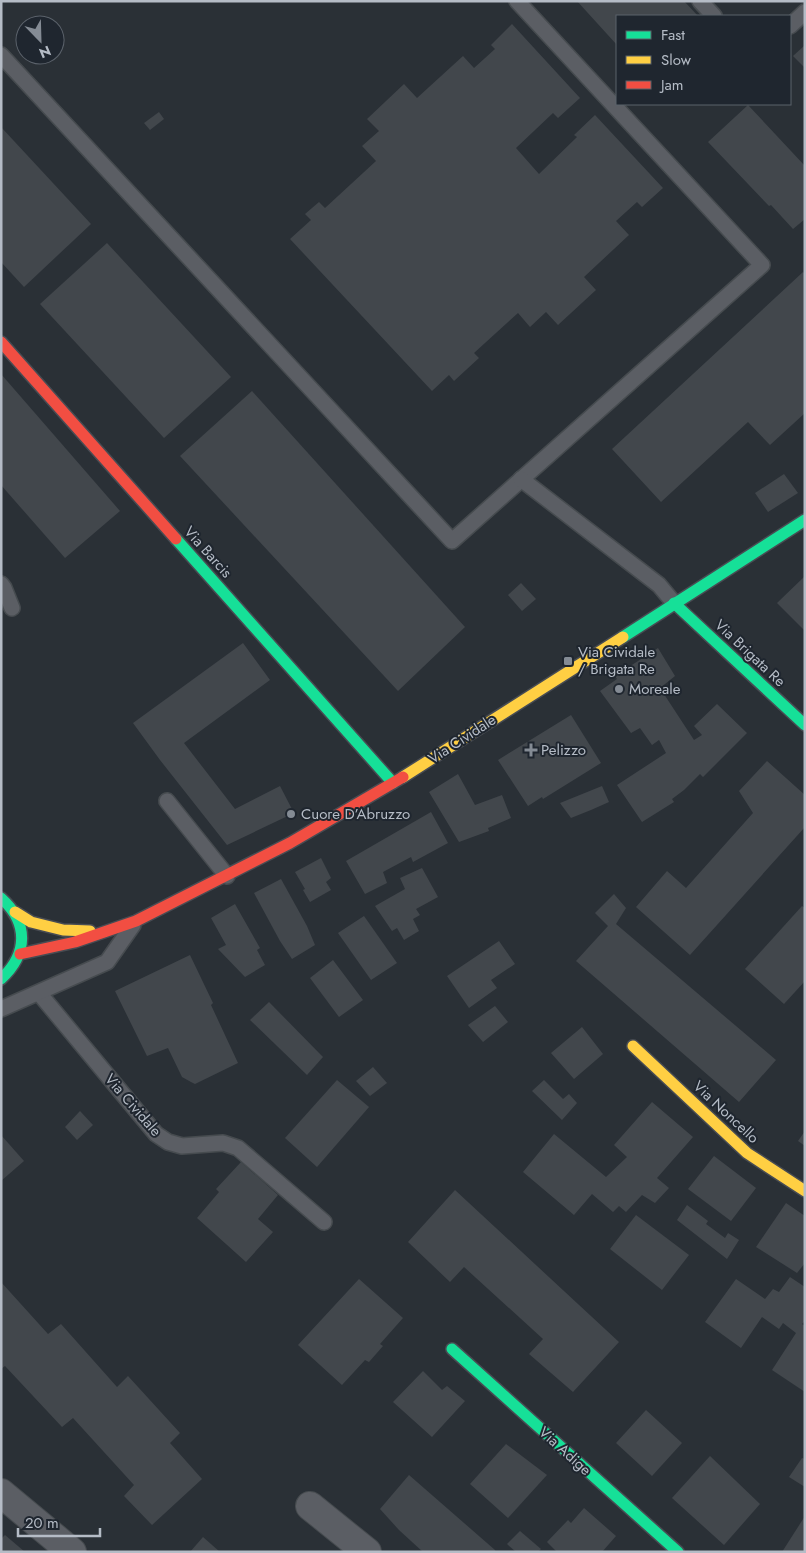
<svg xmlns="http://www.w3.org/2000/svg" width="806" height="1553" viewBox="0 0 806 1553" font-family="Jost,sans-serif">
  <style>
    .building { fill: #42474c }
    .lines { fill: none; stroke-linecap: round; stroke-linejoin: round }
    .lane-casing { stroke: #464b4f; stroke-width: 18 }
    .street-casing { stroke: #464b4f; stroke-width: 30 }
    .fast-casing { stroke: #484c53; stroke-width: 14 }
    .slow-casing { stroke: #484c53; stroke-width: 14 }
    .jam-casing { stroke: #484c53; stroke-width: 14 }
    .lane { stroke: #5b5e64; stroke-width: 15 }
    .street { stroke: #5b5e64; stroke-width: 28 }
    .fast { stroke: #16e098; stroke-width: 11 }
    .slow { stroke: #ffcf43; stroke-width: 11 }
    .jam { stroke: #f24e42; stroke-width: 11 }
    .poi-dot { fill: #848b94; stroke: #1f262f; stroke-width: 2 }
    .labels { text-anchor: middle; stroke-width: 4; stroke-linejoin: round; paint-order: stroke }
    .street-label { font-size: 15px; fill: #b5bcc6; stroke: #1f262f }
    .poi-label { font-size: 15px; fill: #b5bcc6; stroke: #1f262f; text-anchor: start }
  </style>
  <rect width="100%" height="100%" fill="#2a3036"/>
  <g class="building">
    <polygon points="577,1 684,1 698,16 617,16 617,45"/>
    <polygon points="512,24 580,98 558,118 553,113 516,148 539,174 577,137 574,135 595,115 663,188 642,207 637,202 616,221 629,235 584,277 596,290 558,325 546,312 530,327 518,313 474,353 479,358 454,381 449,375 432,391 290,239 311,220 305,214 319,202 325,208 376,161 362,146 379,131 367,119 404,84 417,98 463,56 474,68 495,49 491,45"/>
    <polygon points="805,45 805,68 793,56"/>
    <polygon points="748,105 805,166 805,219 793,229 771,205 769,206 708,142"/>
    <polygon points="159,112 164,119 150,130 144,123"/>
    <polygon points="1,127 91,224 24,287 1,262"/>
    <polygon points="107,243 231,377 164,438 40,304"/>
    <polygon points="803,272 805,274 805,413 770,445 748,422 661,502 612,449"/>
    <polygon points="1,374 120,511 65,558 1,485"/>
    <polygon points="252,391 465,627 398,691 180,456"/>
    <polygon points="784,474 798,493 768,512 755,493"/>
    <polygon points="805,576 805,631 777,603"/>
    <polygon points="521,583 536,599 522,611 508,595"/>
    <polygon points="243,643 270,680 184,743 235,809 280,786 294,813 227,845 160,760 133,723"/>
    <polygon points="658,648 675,676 660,688 694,740 702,735 694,726 717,704 747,733 703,777 700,774 684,790 672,799 674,802 642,822 617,785 666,753 659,740 652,745 640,728 631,733 600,691 617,679 615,676"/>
    <polygon points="571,715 601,763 543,799 542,797 528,806 498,760"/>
    <polygon points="767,761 805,795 805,827 690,955 636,907 667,871 686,888 753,813 739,791"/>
    <polygon points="458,774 475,805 502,795 511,818 488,828 489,831 459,842 429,792"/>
    <polygon points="602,786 609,802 591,810 571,818 560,803"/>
    <polygon points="431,812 448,843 413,862 411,857 383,872 387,883 365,894 346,861"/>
    <polygon points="321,858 331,878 326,882 331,890 310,902 303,890 305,889 295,872"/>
    <polygon points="422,868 438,897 416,909 420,915 413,919 419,931 404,940 397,928 392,931 375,906 405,889 400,878"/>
    <polygon points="281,879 307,926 315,945 292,959 280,941 254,893"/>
    <polygon points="614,894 626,908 616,924 776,1060 739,1102 576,961 608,926 595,913"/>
    <polygon points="235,904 260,948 257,950 265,965 245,977 218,949 226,945 211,918"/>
    <polygon points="802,906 805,908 805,981 784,1004 745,969"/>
    <polygon points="364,916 397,963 371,980 338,933"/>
    <polygon points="499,941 515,964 491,980 497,988 469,1008 447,976"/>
    <polygon points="190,955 213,1003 211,1005 238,1063 195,1084 191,1082 182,1077 168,1048 147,1056 115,991"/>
    <polygon points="333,960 363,1000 339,1017 310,978"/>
    <polygon points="269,1002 323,1057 307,1075 250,1020"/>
    <polygon points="495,1006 508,1022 483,1042 468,1025"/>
    <polygon points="582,1027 603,1054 574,1079 551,1053"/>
    <polygon points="373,1067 387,1083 370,1096 356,1081"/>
    <polygon points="337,1080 369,1107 317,1167 285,1138"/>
    <polygon points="544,1080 563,1099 569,1094 577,1103 562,1120 532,1091"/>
    <polygon points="652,1102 693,1137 657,1178 669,1188 655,1203 642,1195 626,1212 619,1206 613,1212 592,1194 574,1215 523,1172 554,1134 606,1177 627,1157 614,1145"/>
    <polygon points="80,1111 93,1125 77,1140 65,1127"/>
    <polygon points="805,1131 805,1146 798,1141"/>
    <polygon points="1,1135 24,1161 1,1181"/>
    <polygon points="714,1156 756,1188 731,1221 688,1189"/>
    <polygon points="241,1162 278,1195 258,1219 273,1232 246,1262 197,1218 219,1192 216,1189"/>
    <polygon points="455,1190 619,1342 573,1392 529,1354 543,1339 464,1267 450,1282 408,1242"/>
    <polygon points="786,1203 805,1216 805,1263 797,1273 756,1247"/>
    <polygon points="687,1205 708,1221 706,1224 725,1238 728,1233 739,1240 727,1259 677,1220"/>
    <polygon points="636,1215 689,1255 662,1290 610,1249"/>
    <polygon points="790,1277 805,1287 805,1321 802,1324 805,1326 805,1392 772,1370 796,1333 783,1323 779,1329 762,1317 741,1348 705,1322 736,1279 765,1299 773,1289 779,1292"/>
    <polygon points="359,1279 403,1318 380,1344 383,1346 369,1362 365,1360 342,1385 298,1345"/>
    <polygon points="1,1282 48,1334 61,1324 117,1387 128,1376 180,1433 170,1443 202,1479 152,1525 124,1496 134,1485 73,1418 62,1427 5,1366 1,1369"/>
    <polygon points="423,1371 442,1390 447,1386 465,1401 432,1437 393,1402"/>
    <polygon points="646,1410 682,1443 652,1476 616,1443"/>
    <polygon points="506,1444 547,1475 508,1518 470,1484"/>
    <polygon points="710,1456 760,1504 724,1545 672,1498"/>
    <polygon points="802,1458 805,1459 805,1487 789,1477"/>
    <polygon points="409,1475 495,1550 496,1552 423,1552 399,1530 380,1509"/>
    <polygon points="584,1508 616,1536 602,1552 557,1552 547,1542 568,1520 571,1523"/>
    <polygon points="805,1516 805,1552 782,1552"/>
    <polygon points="520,1531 541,1549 538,1552 516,1552 507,1544"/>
    <polygon points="5,1535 25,1552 1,1552 1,1539"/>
    <polygon points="203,1537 220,1552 190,1552"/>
  </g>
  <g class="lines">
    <g class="lane-casing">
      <g id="lane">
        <polyline points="700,1 714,16"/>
        <polyline points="790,26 805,12"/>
        <polyline points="1,55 452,541 762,265 517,1"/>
        <polyline points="521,479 659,585 674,603"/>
        <polyline points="1,584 4,588 12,608"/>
        <polyline points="167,801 227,876"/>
        <polyline points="39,993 156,1134 168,1142 182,1146 223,1143 238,1148 324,1222"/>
        <polyline points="1,1009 107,962 133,925"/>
      </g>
    </g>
    <g class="street-casing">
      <g id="street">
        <polyline points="1,1493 72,1552"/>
        <polyline points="310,1506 367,1552"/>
      </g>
    </g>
    <g class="fast-casing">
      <g id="fast">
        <polyline points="176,539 393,783"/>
        <polyline points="674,603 805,725"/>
        <polyline points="623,637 805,520"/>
        <path d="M1 898C29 923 28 954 1 979"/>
        <polyline points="452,1349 678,1552"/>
      </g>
    </g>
    <g class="slow-casing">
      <g id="slow">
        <polyline points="403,777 623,637"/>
        <polyline points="15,912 31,922 63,930 90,931"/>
        <polyline points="633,1046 747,1153 805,1191"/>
      </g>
    </g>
    <g class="jam-casing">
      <g id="jam">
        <polyline points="1,342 176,539"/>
        <polyline points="20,954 75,942 136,921 290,843 403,777"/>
      </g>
    </g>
    <use href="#lane" class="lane"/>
    <use href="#street" class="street"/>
    <use href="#fast" class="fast"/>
    <use href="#slow" class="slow"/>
    <use href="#jam" class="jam"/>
  </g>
  <g class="poi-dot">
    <rect x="563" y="656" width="10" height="10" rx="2.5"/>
    <circle cx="619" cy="689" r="5"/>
    <path d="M528.5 742.5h5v5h5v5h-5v5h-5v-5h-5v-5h5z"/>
    <circle cx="291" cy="814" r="5"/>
  </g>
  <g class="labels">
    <g class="street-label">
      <text transform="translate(208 552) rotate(48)" y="5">Via Barcis</text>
      <text transform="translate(750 653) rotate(43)" y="5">Via Brigata Re</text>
      <text transform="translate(462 739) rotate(-33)" y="5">Via Cividale</text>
      <text transform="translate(133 1105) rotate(49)" y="5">Via Cividale</text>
      <text transform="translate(726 1112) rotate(43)" y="5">Via Noncello</text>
      <text transform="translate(565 1451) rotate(42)" y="5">Via Adige</text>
    </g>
    <g class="poi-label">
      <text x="578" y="657">Via Cividale<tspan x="578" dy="17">/ Brigata Re</tspan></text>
      <text x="629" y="694">Moreale</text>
      <text x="541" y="755">Pelizzo</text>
      <text x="301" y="819">Cuore D’Abruzzo</text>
    </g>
  </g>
  <rect width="806" height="1553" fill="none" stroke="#b5bcc6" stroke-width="5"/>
  <rect x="616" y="15" width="175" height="90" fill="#1f262f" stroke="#5b626b"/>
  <rect x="626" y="31" width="25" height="8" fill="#16e098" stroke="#5b626b"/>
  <text x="661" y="40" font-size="15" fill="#b5bcc6">Fast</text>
  <rect x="626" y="56" width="25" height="8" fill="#ffcf43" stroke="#5b626b"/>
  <text x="661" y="65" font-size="15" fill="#b5bcc6">Slow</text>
  <rect x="626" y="81" width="25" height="8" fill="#f24e42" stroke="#5b626b"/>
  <text x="661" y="90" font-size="15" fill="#b5bcc6">Jam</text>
  <g transform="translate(40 40) rotate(157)"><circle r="24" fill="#1f262f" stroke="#5b626b"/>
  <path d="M0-4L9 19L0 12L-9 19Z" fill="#848b94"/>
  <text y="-8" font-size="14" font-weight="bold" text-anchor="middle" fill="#b5bcc6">N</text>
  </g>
  <path d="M18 1528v8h82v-8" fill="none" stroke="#b5bcc6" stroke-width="2.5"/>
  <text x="25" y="1528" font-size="15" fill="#b5bcc6" stroke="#1f262f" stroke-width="4" paint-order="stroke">20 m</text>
</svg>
